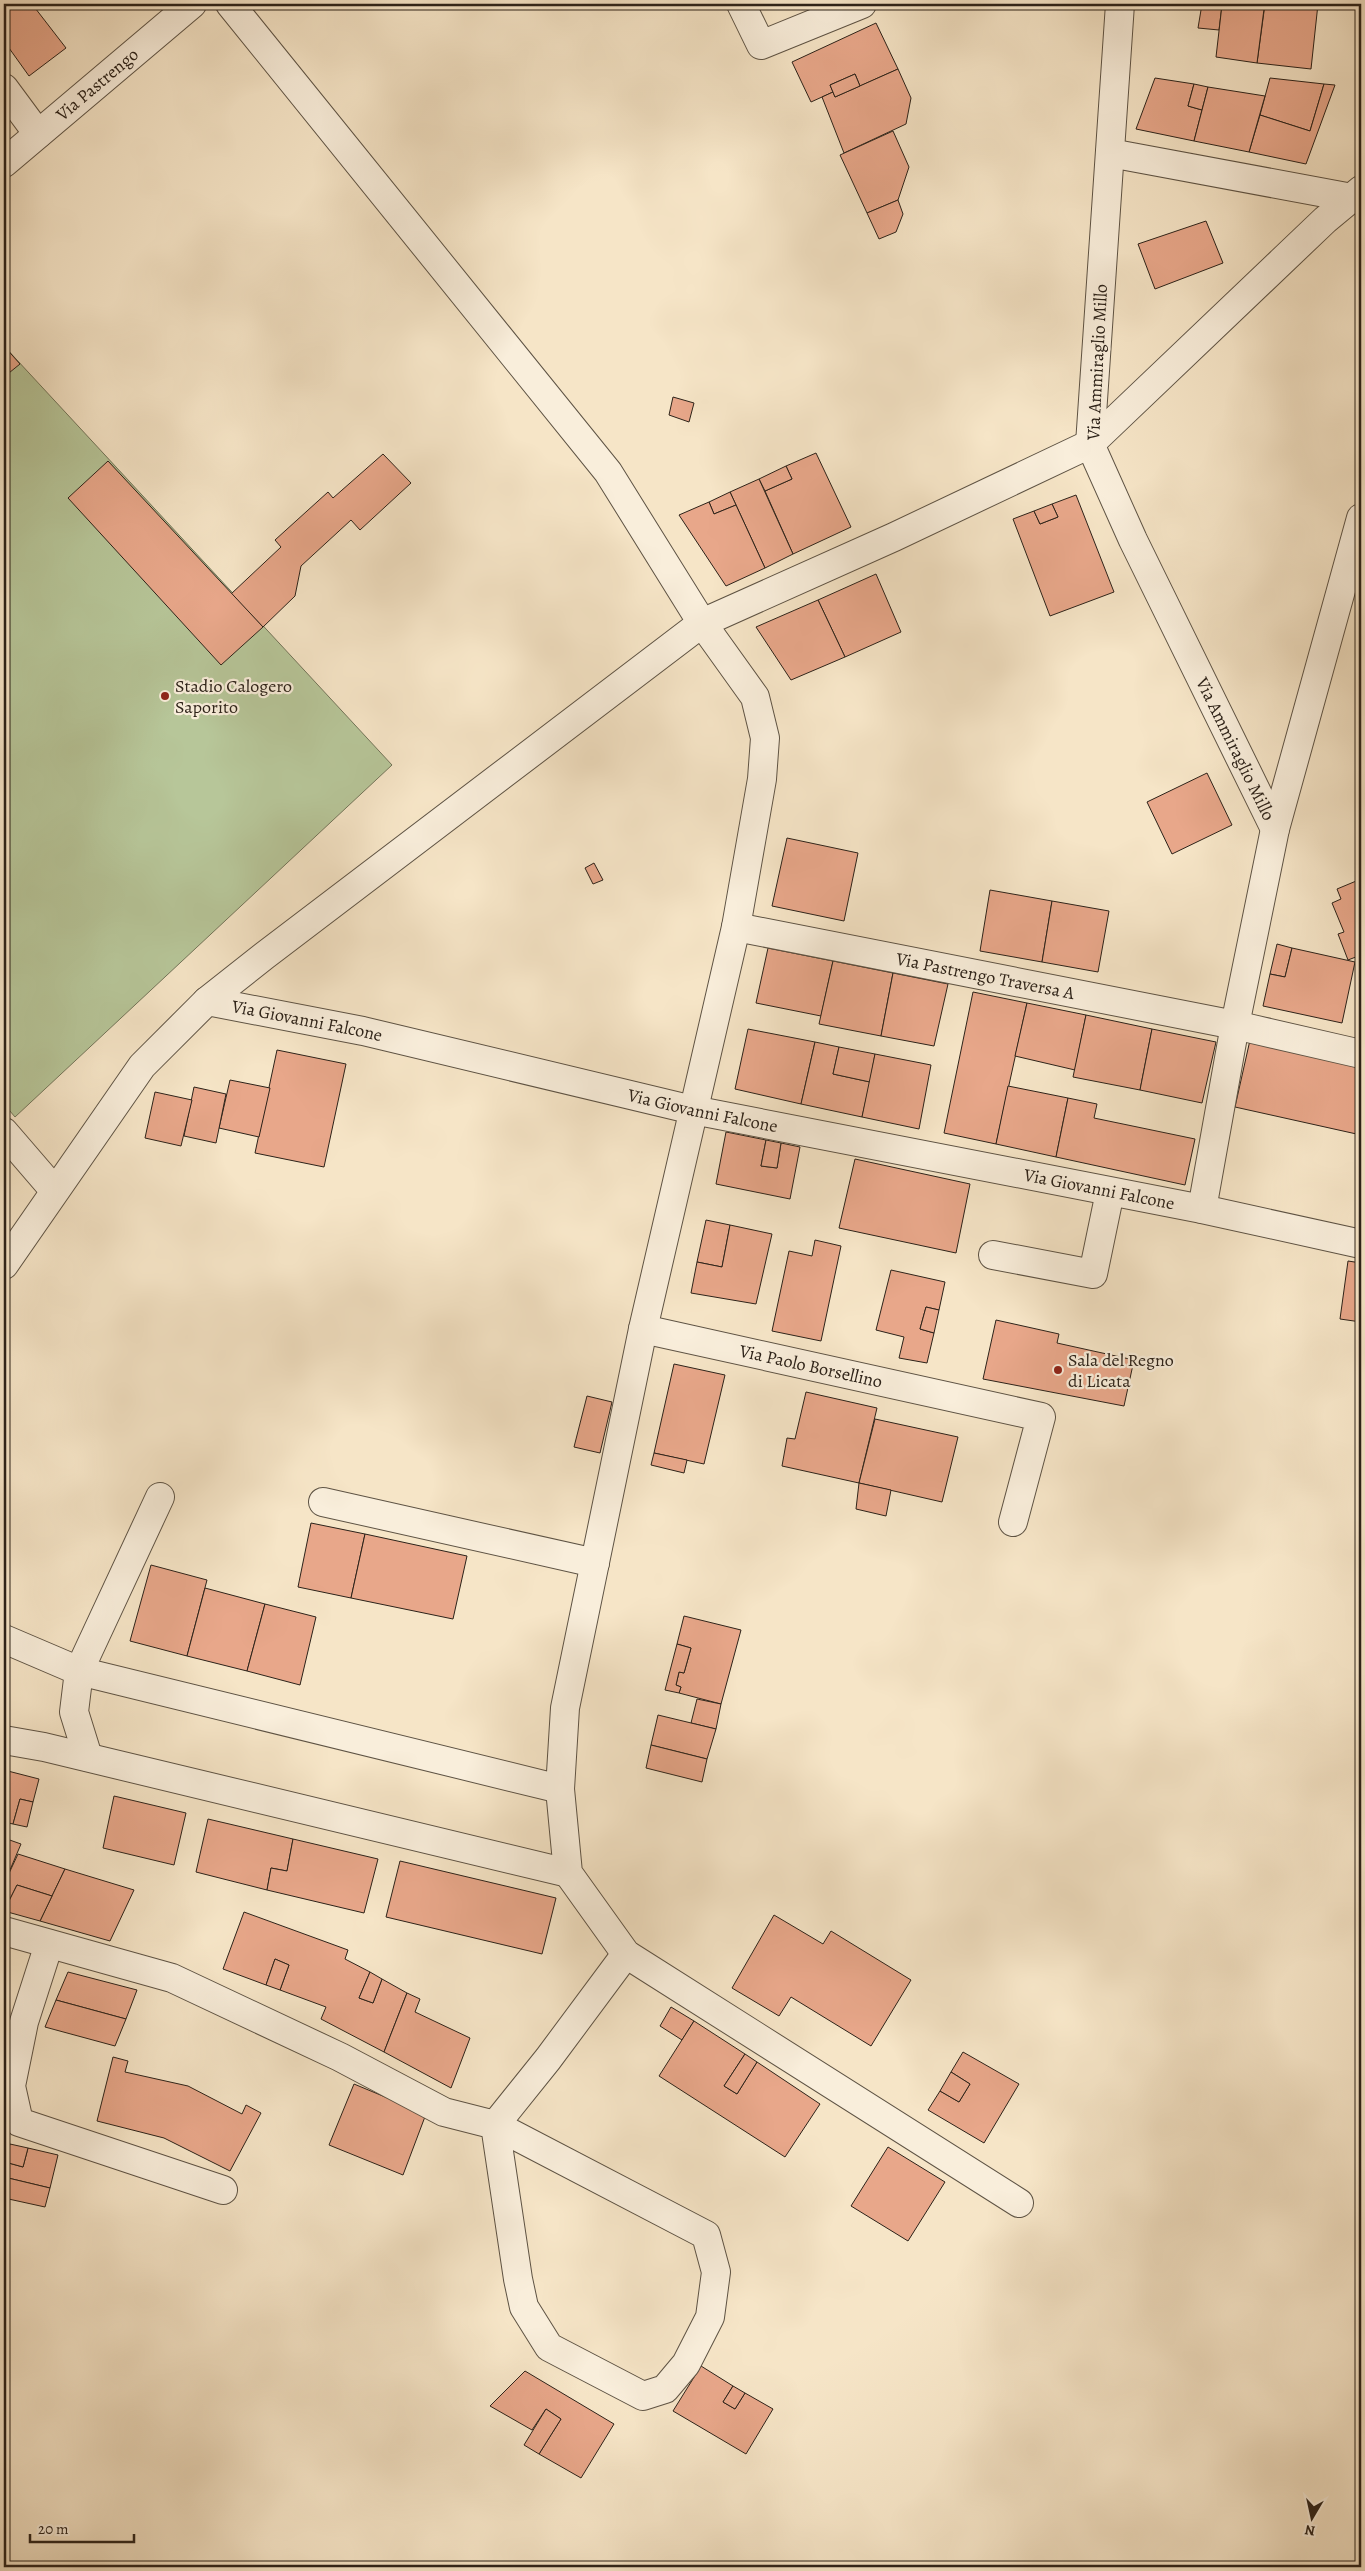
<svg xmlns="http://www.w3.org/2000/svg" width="1365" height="2571" viewBox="0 0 1365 2571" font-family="Alegreya,serif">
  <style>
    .green { fill: #b7c699; stroke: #727459 }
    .building { fill: #e8a78a; stroke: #2c2219 }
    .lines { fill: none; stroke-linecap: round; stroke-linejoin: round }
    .minor-casing { stroke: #5e5344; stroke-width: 30 }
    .minor { stroke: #f9eedb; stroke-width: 28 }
    .poi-dot { fill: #8f2418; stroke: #f9eedb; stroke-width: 2 }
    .labels { text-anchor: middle; stroke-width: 4.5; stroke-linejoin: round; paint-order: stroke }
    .street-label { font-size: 18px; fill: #2c2219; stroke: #f9eedb }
    .poi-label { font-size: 18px; fill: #2c2219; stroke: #f9eedb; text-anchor: start }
  </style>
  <rect width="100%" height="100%" fill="#f6e5c7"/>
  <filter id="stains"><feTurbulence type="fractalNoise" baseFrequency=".004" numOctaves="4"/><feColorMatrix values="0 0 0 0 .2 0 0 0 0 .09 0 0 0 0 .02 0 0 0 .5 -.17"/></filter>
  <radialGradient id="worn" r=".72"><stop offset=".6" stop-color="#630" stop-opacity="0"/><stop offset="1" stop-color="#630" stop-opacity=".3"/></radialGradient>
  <polygon class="green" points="4,346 392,765 15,1117 4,1104"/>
  <g class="building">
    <polygon points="12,4 32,4 66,48 29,76 4,41 4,9"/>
    <polygon points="1202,4 1222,5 1219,30 1198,28"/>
    <polygon points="1265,4 1318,4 1311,69 1257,63"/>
    <polygon points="1222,5 1264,9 1257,63 1216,57"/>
    <polygon points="876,23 898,69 860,86 855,74 830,85 833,92 811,102 792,62"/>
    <polygon points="898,69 911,98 906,124 844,153 822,97 833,92 835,97"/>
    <polygon points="855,74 860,86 835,97 830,85"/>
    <polygon points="1155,78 1194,84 1188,106 1202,110 1194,141 1136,129"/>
    <polygon points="1270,78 1324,84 1310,131 1260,115"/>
    <polygon points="1194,84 1208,87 1202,110 1188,106"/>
    <polygon points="1324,84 1335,85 1306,164 1249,152 1260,115 1310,131"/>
    <polygon points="1208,87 1265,96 1249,152 1194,141"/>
    <polygon points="893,131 909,167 898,200 867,213 840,155"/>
    <polygon points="898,200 903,214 896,232 879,239 867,213"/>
    <polygon points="1206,221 1223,263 1155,289 1138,244"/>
    <polygon points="4,346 20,364 4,377"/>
    <polygon points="673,397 694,403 689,422 669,415"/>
    <polygon points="816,453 851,527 793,554 765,491 792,479 786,466"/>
    <polygon points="383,454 411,483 360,530 351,520 301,566 295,596 263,627 231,594 281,547 275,540 328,492 333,498"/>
    <polygon points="108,461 263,627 221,665 68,498"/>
    <polygon points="786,466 792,479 765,491 759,479"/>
    <polygon points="759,479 793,554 765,568 730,492"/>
    <polygon points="730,492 736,505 714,514 709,502"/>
    <polygon points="1076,495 1114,592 1050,616 1013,519 1034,511 1040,524 1058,517 1052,504"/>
    <polygon points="709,502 714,514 736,505 765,568 726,586 679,515"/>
    <polygon points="1052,504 1058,517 1040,524 1034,511"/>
    <polygon points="876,574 901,632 845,657 818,600"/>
    <polygon points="818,600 845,657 791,680 756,627"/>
    <polygon points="1207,773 1232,825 1172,854 1147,802"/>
    <polygon points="787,838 858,853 844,921 772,906"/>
    <polygon points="594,863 603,880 593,884 585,868"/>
    <polygon points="1361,879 1361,955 1348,960 1338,934 1344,932 1332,903 1341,899 1337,889"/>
    <polygon points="990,890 1052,901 1042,962 980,951"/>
    <polygon points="1052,901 1109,911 1098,972 1042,962"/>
    <polygon points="1277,944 1292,948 1285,977 1270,974"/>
    <polygon points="768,948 833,961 821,1016 756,1003"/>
    <polygon points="1292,948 1355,962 1342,1023 1263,1006 1270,974 1285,977"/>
    <polygon points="833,961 893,973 881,1036 819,1024"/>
    <polygon points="893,973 948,984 934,1046 881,1036"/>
    <polygon points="973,992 1027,1003 996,1144 944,1133"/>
    <polygon points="1027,1003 1086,1015 1075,1070 1015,1056"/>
    <polygon points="1086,1015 1152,1029 1140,1090 1073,1077"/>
    <polygon points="748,1029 815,1042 801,1104 735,1089"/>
    <polygon points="1152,1029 1216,1042 1202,1103 1140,1090"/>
    <polygon points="1250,1040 1361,1065 1361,1135 1235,1107"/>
    <polygon points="815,1042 839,1047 833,1074 870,1082 862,1117 801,1104"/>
    <polygon points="839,1047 875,1054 870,1082 833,1074"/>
    <polygon points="277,1050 346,1064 324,1167 255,1153"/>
    <polygon points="875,1054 931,1065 919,1129 862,1117"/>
    <polygon points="230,1080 270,1088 259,1137 219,1128"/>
    <polygon points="1008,1086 1068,1098 1056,1157 996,1144"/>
    <polygon points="194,1087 226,1094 216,1143 184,1136"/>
    <polygon points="155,1092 192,1100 181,1146 145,1138"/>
    <polygon points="1068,1098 1097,1104 1094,1118 1195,1139 1185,1185 1056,1157"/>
    <polygon points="726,1132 766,1140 761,1166 777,1168 781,1143 800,1147 790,1199 716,1184"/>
    <polygon points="766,1140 781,1143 777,1168 761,1166"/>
    <polygon points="855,1159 970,1184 956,1253 839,1228"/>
    <polygon points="1361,1198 1361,1218 1357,1217"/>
    <polygon points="706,1220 730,1225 722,1267 697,1262"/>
    <polygon points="730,1225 772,1234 756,1304 691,1293 697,1262 722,1267"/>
    <polygon points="815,1240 841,1246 821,1341 772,1331 789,1251 812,1256"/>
    <polygon points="1348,1261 1361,1263 1361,1322 1340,1319"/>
    <polygon points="891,1270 945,1282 939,1310 926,1307 920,1329 934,1333 927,1363 899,1358 904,1337 876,1330"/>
    <polygon points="926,1307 939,1310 934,1333 920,1329"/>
    <polygon points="996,1320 1059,1334 1057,1343 1134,1360 1124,1406 983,1379"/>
    <polygon points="674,1364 725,1375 704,1464 654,1453"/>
    <polygon points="806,1392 877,1408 859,1483 782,1466 787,1438 795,1439"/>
    <polygon points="587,1396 612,1402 600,1453 574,1447"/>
    <polygon points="875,1419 958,1437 942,1502 859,1483"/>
    <polygon points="654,1453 687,1460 684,1473 651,1465"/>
    <polygon points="859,1483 891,1490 886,1516 856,1509"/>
    <polygon points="311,1523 365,1534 351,1598 298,1587"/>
    <polygon points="365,1534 467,1556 453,1619 351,1598"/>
    <polygon points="151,1565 207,1580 187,1656 130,1641"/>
    <polygon points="205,1588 265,1604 247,1671 187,1656"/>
    <polygon points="265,1604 316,1617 300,1685 247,1671"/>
    <polygon points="684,1616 741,1630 721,1704 679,1693 681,1687 676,1685 679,1672 684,1673 691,1648 677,1644"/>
    <polygon points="677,1644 691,1648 684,1673 679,1672 676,1685 681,1687 679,1693 665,1690"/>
    <polygon points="697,1699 721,1704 716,1729 691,1723"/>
    <polygon points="658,1715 716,1729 707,1759 651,1745"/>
    <polygon points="651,1745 707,1759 702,1782 646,1768"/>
    <polygon points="4,1770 39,1779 33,1802 20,1799 13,1824 4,1822"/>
    <polygon points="114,1796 186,1813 174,1865 103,1848"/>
    <polygon points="20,1799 33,1802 27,1827 13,1824"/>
    <polygon points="208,1819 293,1839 287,1871 271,1868 267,1890 196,1872"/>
    <polygon points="4,1838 21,1844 4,1884"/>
    <polygon points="293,1839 378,1859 364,1913 267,1890 271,1868 287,1871"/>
    <polygon points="18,1854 65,1869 52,1896 17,1885 4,1911 4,1884"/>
    <polygon points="400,1861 556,1898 542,1954 386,1917"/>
    <polygon points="65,1869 134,1890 110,1941 40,1921"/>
    <polygon points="17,1885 52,1896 40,1921 4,1911"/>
    <polygon points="244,1912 348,1950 345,1959 370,1972 359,1998 373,2003 382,1979 407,1993 384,2052 321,2019 326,2007 280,1990 289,1965 275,1959 266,1985 223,1969"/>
    <polygon points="774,1915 823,1944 831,1931 911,1980 871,2046 791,1997 779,2016 732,1988"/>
    <polygon points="275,1959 289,1965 280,1990 266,1985"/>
    <polygon points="68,1972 137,1990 126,2019 56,2000"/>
    <polygon points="370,1972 382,1979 373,2003 359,1998"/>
    <polygon points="407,1993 420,1999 415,2012 470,2038 451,2088 384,2052"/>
    <polygon points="56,2000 126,2019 115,2046 45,2027"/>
    <polygon points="671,2007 694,2021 682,2040 660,2026"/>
    <polygon points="694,2021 745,2054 724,2086 737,2094 757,2062 820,2104 785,2157 659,2076"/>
    <polygon points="963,2052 1019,2084 984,2143 928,2110 940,2091 959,2102 970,2084 951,2072"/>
    <polygon points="745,2054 757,2062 737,2094 724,2086"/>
    <polygon points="113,2057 128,2061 125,2072 188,2086 242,2114 246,2105 261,2113 230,2171 164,2138 97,2121"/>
    <polygon points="951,2072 970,2084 959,2102 940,2091"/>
    <polygon points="354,2084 426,2114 403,2175 329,2145"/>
    <polygon points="4,2143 10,2144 5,2162 23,2167 28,2148 58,2155 50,2188 4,2177"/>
    <polygon points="10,2144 28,2148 23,2167 5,2162"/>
    <polygon points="888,2147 945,2182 908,2241 851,2206"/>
    <polygon points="4,2177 50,2188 45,2207 4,2198"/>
    <polygon points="701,2366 733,2386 723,2402 735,2409 745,2393 773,2409 746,2454 673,2411"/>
    <polygon points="525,2371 614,2424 581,2478 539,2454 561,2419 546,2409 532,2430 490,2406"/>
    <polygon points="733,2386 745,2393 735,2409 723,2402"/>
    <polygon points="546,2409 561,2419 539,2454 524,2445"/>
  </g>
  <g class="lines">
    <g class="minor-casing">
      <g id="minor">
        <polyline points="230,4 608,472 702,623 755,697 765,738 762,779 736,927 643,1329 565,1708 560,1789 568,1873 626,1954 1019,2203"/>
        <polyline points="741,4 761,45 862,4"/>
        <path id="s1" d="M1120 4 1090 444 1133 540 1275 829"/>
        <polyline points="4,88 38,134"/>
        <polyline points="1110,153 1352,198"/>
        <path id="s2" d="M4 163 192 4"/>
        <path id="s3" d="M736 927 1235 1025 1361 1054"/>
        <path id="s4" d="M207 1001 363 1031 693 1110 1202 1209 1361 1244"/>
        <polyline points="4,1132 54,1190"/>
        <polyline points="1202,1209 1235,1025 1275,829 1361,518"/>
        <polyline points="993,1255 1093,1274 1110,1192"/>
        <polyline points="4,1265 142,1066 207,1001 264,956 702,623 894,537 1090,444 1325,220 1361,190"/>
        <path id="s5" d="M643 1329 1041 1417 1013 1522"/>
        <polyline points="323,1502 595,1563"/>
        <polyline points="4,1639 79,1671 560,1789"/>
        <polyline points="4,1740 44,1747 568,1873"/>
        <polyline points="88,1757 74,1712 79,1671 160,1497"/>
        <polyline points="4,1931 172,1978 340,2057 444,2112 495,2125 706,2235 716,2272 710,2317 686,2364 665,2389 643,2396 549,2347 524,2307 518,2279 495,2125 548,2059 626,1954"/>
        <polyline points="49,1944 24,2022 11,2086 19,2122 223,2190"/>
      </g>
    </g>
    <use href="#minor" class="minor"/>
  </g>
  <g class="poi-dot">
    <circle cx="165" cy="696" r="5"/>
    <circle cx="1058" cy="1370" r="5"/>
  </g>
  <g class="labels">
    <g class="street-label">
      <text dy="6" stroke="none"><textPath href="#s2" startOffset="122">Via Pastrengo</textPath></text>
      <text transform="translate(1097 362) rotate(-87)" y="6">Via Ammiraglio Millo</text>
      <text dy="6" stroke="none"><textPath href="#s1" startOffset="779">Via Ammiraglio Millo</textPath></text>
      <text dy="6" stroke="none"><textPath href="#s3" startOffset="254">Via Pastrengo Traversa A</textPath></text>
      <text dy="6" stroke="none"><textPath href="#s4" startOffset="102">Via Giovanni Falcone</textPath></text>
      <text dy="6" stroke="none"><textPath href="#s4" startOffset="508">Via Giovanni Falcone</textPath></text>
      <text dy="6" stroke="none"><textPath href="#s4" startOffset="912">Via Giovanni Falcone</textPath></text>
      <text dy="6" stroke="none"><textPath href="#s5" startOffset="172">Via Paolo Borsellino</textPath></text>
    </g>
    <g class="poi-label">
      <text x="175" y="692">Stadio Calogero<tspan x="175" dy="21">Saporito</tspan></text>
      <text x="1068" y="1366">Sala del Regno<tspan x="1068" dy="21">di Licata</tspan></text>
    </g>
  </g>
  <rect width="1365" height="2571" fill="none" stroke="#f6e5c7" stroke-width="20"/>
  <rect x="5" y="5" width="1355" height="2561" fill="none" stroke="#2c2219" stroke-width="2.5"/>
  <rect x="10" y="10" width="1345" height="2551" fill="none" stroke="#2c2219"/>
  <g transform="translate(1312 2518) rotate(189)" stroke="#f9eedb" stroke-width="4" paint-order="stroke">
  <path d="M0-4L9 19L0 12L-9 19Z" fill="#2c2219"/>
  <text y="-8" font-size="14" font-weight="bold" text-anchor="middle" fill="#2c2219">N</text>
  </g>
  <path d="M30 2534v8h104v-8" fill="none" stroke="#2c2219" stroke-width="2.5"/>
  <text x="38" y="2534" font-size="15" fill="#2c2219" stroke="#f9eedb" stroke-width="4" paint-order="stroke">20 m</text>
  <rect width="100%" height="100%" filter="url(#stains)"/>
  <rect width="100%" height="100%" fill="url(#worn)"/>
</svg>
